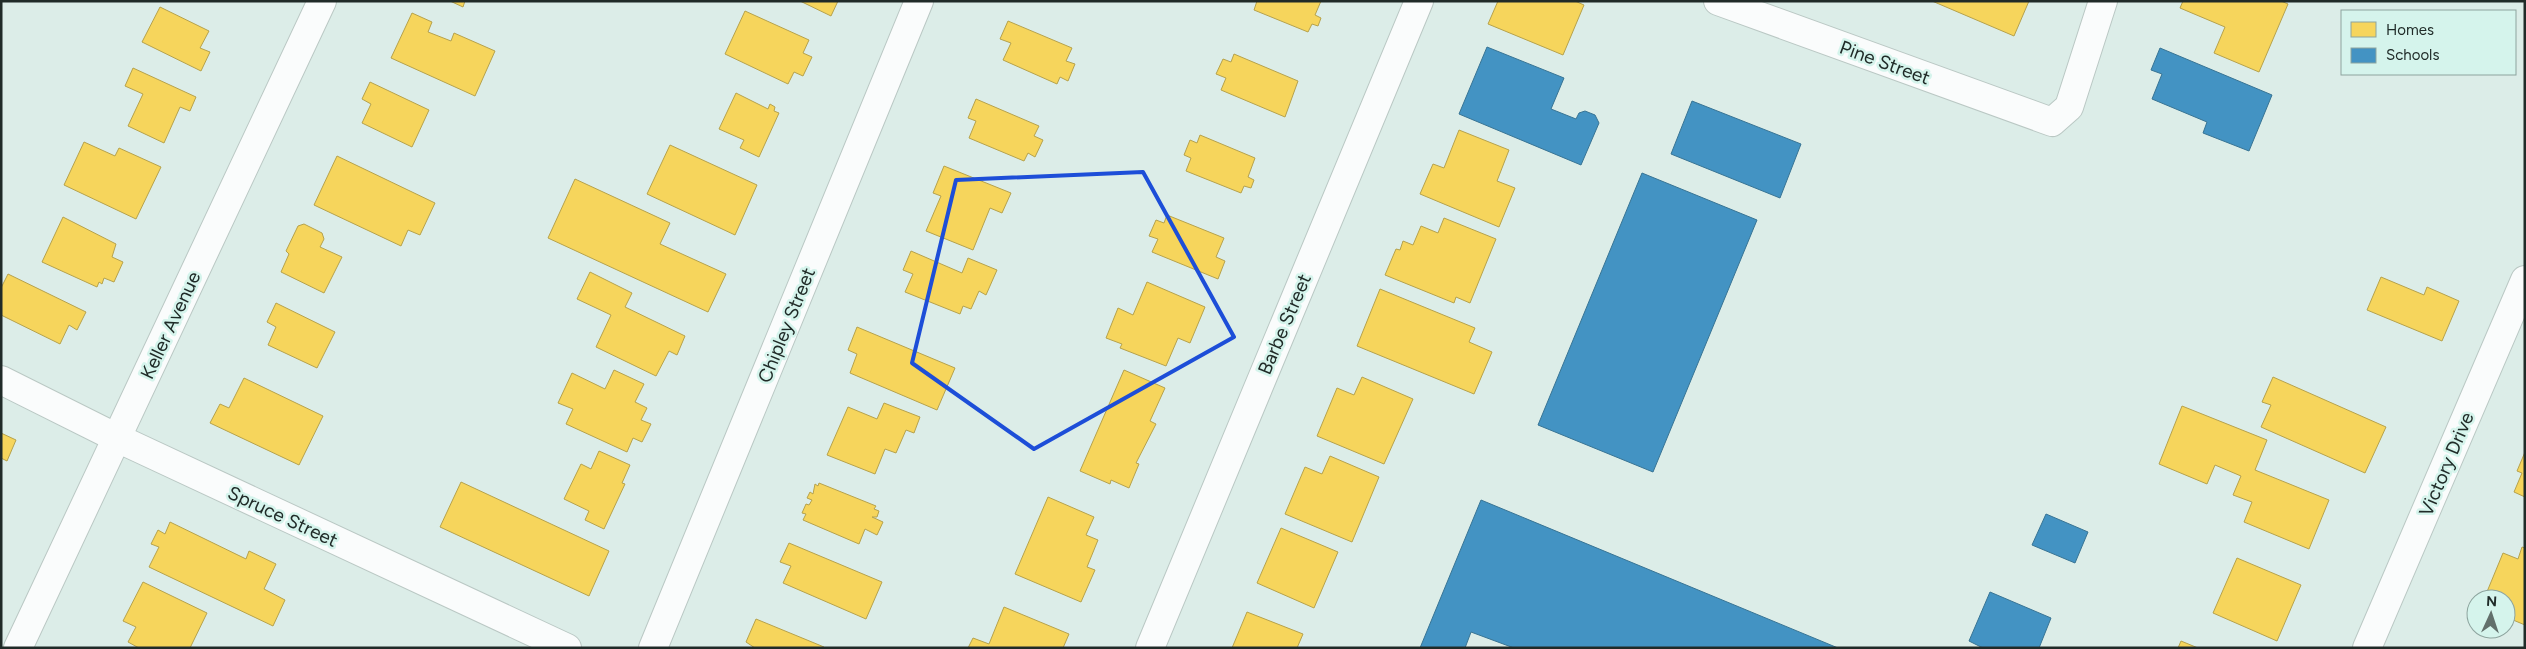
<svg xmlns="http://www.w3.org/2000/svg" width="2526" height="649" viewBox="0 0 2526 649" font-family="Figtree,sans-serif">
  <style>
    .homes { fill: #f6d55c; stroke: #b6a24c }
    .schools { fill: #4393c3; stroke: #387494 }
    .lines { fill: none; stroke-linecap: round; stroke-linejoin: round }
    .street-casing { stroke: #bac8c4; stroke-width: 30 }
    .street { stroke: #fafcfc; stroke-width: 28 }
    .marked { fill: none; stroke: #1d4ed8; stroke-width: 4; stroke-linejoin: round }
    .labels { text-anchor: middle; stroke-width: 5; stroke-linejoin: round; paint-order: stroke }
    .street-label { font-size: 19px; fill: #202b28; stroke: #d5f4ec }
  </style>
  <rect width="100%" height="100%" fill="#dcede8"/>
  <g class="homes">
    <polygon points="450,1 465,1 463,7"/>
    <polygon points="800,1 838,1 831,16"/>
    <polygon points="1257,1 1321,1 1315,15 1321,18 1318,26 1312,24 1308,32 1254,10"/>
    <polygon points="1498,1 1575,1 1584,5 1563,55 1488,24"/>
    <polygon points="1932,1 2029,1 2014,36"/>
    <polygon points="2183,1 2281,1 2288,4 2259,72 2214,53 2225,27 2180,8"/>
    <polygon points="160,7 209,31 200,48 210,52 201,71 142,42"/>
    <polygon points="745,11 809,40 803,53 812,57 803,76 794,72 788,84 725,54"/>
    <polygon points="412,13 432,22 428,32 451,41 454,33 495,51 475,96 391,58"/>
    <polygon points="1008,21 1072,48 1066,61 1075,64 1068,81 1060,77 1057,84 1003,60 1011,43 1000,39"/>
    <polygon points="1234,54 1298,81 1285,117 1221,90 1226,78 1216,74 1223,59 1231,62"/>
    <polygon points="133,68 196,97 190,111 180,107 164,143 128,126 143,94 125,86"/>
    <polygon points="370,82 429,110 412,147 362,123 371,104 362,99"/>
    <polygon points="736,93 768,109 770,104 775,107 774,111 779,113 759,157 740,148 744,140 719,129"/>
    <polygon points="976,99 1039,126 1034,136 1043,140 1035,157 1028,153 1024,161 969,138 976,121 968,118"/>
    <polygon points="1459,130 1509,150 1497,181 1515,188 1499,227 1420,194 1433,164 1444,168"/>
    <polygon points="1200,135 1255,158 1248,177 1254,180 1251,188 1244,186 1241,193 1186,171 1191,158 1184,155 1190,140 1197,143"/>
    <polygon points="84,142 115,156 119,148 161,167 136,219 64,185"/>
    <polygon points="670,145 757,185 735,235 647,194"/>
    <polygon points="337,156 435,203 420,235 408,230 401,246 314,205"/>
    <polygon points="944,166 1011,193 1002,213 990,208 973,250 926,231 941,196 933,193"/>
    <polygon points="575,179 670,223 660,244 726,274 708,312 548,238"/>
    <polygon points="1167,215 1224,238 1216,257 1225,261 1218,279 1152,252 1158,239 1149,236 1156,220 1164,223"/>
    <polygon points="63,217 116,244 112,257 123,262 114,282 104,278 102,284 99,282 97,287 42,262"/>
    <polygon points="1444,218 1496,239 1470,303 1456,297 1454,303 1385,275 1396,249 1400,250 1403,241 1413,245 1421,226 1438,233"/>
    <polygon points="304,224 322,233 324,239 320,247 342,257 324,293 281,272 289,254 286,251 298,226"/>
    <polygon points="911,251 962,273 968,258 997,270 986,295 979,291 971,309 963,306 960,314 905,292 913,274 903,270"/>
    <polygon points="590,272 632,293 625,307 685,336 677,355 669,351 656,376 596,347 611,315 577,299"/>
    <polygon points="8,274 86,312 77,330 69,325 60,344 1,315 1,288"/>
    <polygon points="2381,277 2424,295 2427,287 2459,301 2442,341 2367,310"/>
    <polygon points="1147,282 1205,307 1190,343 1178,338 1166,366 1120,348 1122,344 1106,338 1118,308 1133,315"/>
    <polygon points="1380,289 1475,328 1469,342 1492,352 1474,394 1357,346"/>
    <polygon points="276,303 335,332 317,368 268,345 276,327 267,322"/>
    <polygon points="857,327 955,368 937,410 850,373 857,354 848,350"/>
    <polygon points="614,370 644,384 635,402 647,408 641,420 651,424 642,442 633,438 627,452 566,424 573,409 558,403 572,373 605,389"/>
    <polygon points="1124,370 1165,388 1150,421 1156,424 1136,463 1139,464 1129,488 1111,480 1110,484 1080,471"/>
    <polygon points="1362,377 1413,399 1384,464 1317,436 1337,388 1354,395"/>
    <polygon points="2273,377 2386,427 2365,473 2261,427 2271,405 2262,402"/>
    <polygon points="244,378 323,416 299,465 210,423 220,404 229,408"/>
    <polygon points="884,403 920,417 914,433 906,430 896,453 885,449 875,474 827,455 848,407 877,419"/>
    <polygon points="2182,406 2267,440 2255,470 2329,500 2309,549 2244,522 2252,502 2233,495 2241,476 2215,465 2207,484 2159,464"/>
    <polygon points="1,433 16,440 7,461 1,458"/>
    <polygon points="599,451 630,465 622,483 625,484 604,529 585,520 589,511 564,499 581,464 591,469"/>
    <polygon points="2525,452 2525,497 2514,492 2522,473 2517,471"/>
    <polygon points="1330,456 1379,477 1352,542 1285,514 1305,467 1322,474"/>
    <polygon points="461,482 609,551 589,596 440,527"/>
    <polygon points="819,483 876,506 874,509 879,511 877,517 872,517 883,522 877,535 865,529 859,544 803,520 806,514 802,513 806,504 809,505 812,500 807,498 810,492 813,494 815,484 818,486"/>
    <polygon points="1048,497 1094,517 1086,535 1098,540 1087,567 1095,570 1081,602 1015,574"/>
    <polygon points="170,522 246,559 249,551 276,564 264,589 285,600 273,626 149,567 159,547 151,544 158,530 165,534"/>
    <polygon points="1281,528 1338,552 1314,608 1257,583"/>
    <polygon points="789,543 882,582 866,619 783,583 791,566 780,562"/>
    <polygon points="2522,547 2525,548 2525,625 2506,617 2506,599 2484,599 2503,553 2518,559"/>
    <polygon points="2237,558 2301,585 2277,641 2213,613"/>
    <polygon points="143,582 207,613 190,648 139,648 128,642 136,627 123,621"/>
    <polygon points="1004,607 1069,634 1063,648 968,648 973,638 989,644"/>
    <polygon points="1247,612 1303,634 1297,648 1232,648"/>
    <polygon points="756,619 824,647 824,648 755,648 746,642"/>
    <polygon points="2181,641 2198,648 2178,648"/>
  </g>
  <g class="schools">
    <polygon points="1487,47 1564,78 1551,109 1576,119 1579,113 1585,111 1595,115 1599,123 1581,165 1459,114"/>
    <polygon points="2160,48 2272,95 2249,151 2203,133 2207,122 2152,99 2162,74 2151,70"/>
    <polygon points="1692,101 1801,144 1780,198 1671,154"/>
    <polygon points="1642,173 1757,220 1653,472 1538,425"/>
    <polygon points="1481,500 1838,648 1514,648 1471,632 1465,648 1420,648"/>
    <polygon points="2046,514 2088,532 2075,563 2032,545"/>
    <polygon points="1990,592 2051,618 2039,648 1983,648 1969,641"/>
  </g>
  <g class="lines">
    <g class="street-casing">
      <g id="street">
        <polyline points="1718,1 2052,122 2069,107 2103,1"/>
        <polyline points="1,380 117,438 567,648"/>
        <polyline points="18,648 322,1"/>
        <polyline points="653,648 919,1"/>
        <polyline points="1150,648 1419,1"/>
        <polyline points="2367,648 2525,280"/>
      </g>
    </g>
    <use href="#street" class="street"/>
  </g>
  <path class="marked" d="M1143 172 1234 337 1034 449 912 363 956 180Z"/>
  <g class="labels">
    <g class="street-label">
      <text transform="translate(1885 62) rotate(20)" y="7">Pine Street</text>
      <text transform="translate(1284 324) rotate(-67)" y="7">Barbe Street</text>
      <text transform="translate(170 325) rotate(-65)" y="7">Keller Avenue</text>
      <text transform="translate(786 325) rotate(-68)" y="7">Chipley Street</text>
      <text transform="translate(2446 464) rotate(-67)" y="7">Victory Drive</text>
      <text transform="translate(283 516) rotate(25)" y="7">Spruce Street</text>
    </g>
  </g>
  <rect width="2526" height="649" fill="none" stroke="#202b28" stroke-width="5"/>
  <rect x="2341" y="10" width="175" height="65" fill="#d5f4ec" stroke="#8da49e"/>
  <rect x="2351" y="22" width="25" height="15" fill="#f6d55c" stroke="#8da49e"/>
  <text x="2386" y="35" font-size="15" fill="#202b28">Homes</text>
  <rect x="2351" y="48" width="25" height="15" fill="#4393c3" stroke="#8da49e"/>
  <text x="2386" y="60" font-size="15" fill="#202b28">Schools</text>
  <g transform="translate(2491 614) rotate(3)"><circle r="24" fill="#d5f4ec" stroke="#8da49e"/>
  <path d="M0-4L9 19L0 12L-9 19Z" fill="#626f6b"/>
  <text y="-8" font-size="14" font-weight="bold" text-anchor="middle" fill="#202b28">N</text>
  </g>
</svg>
